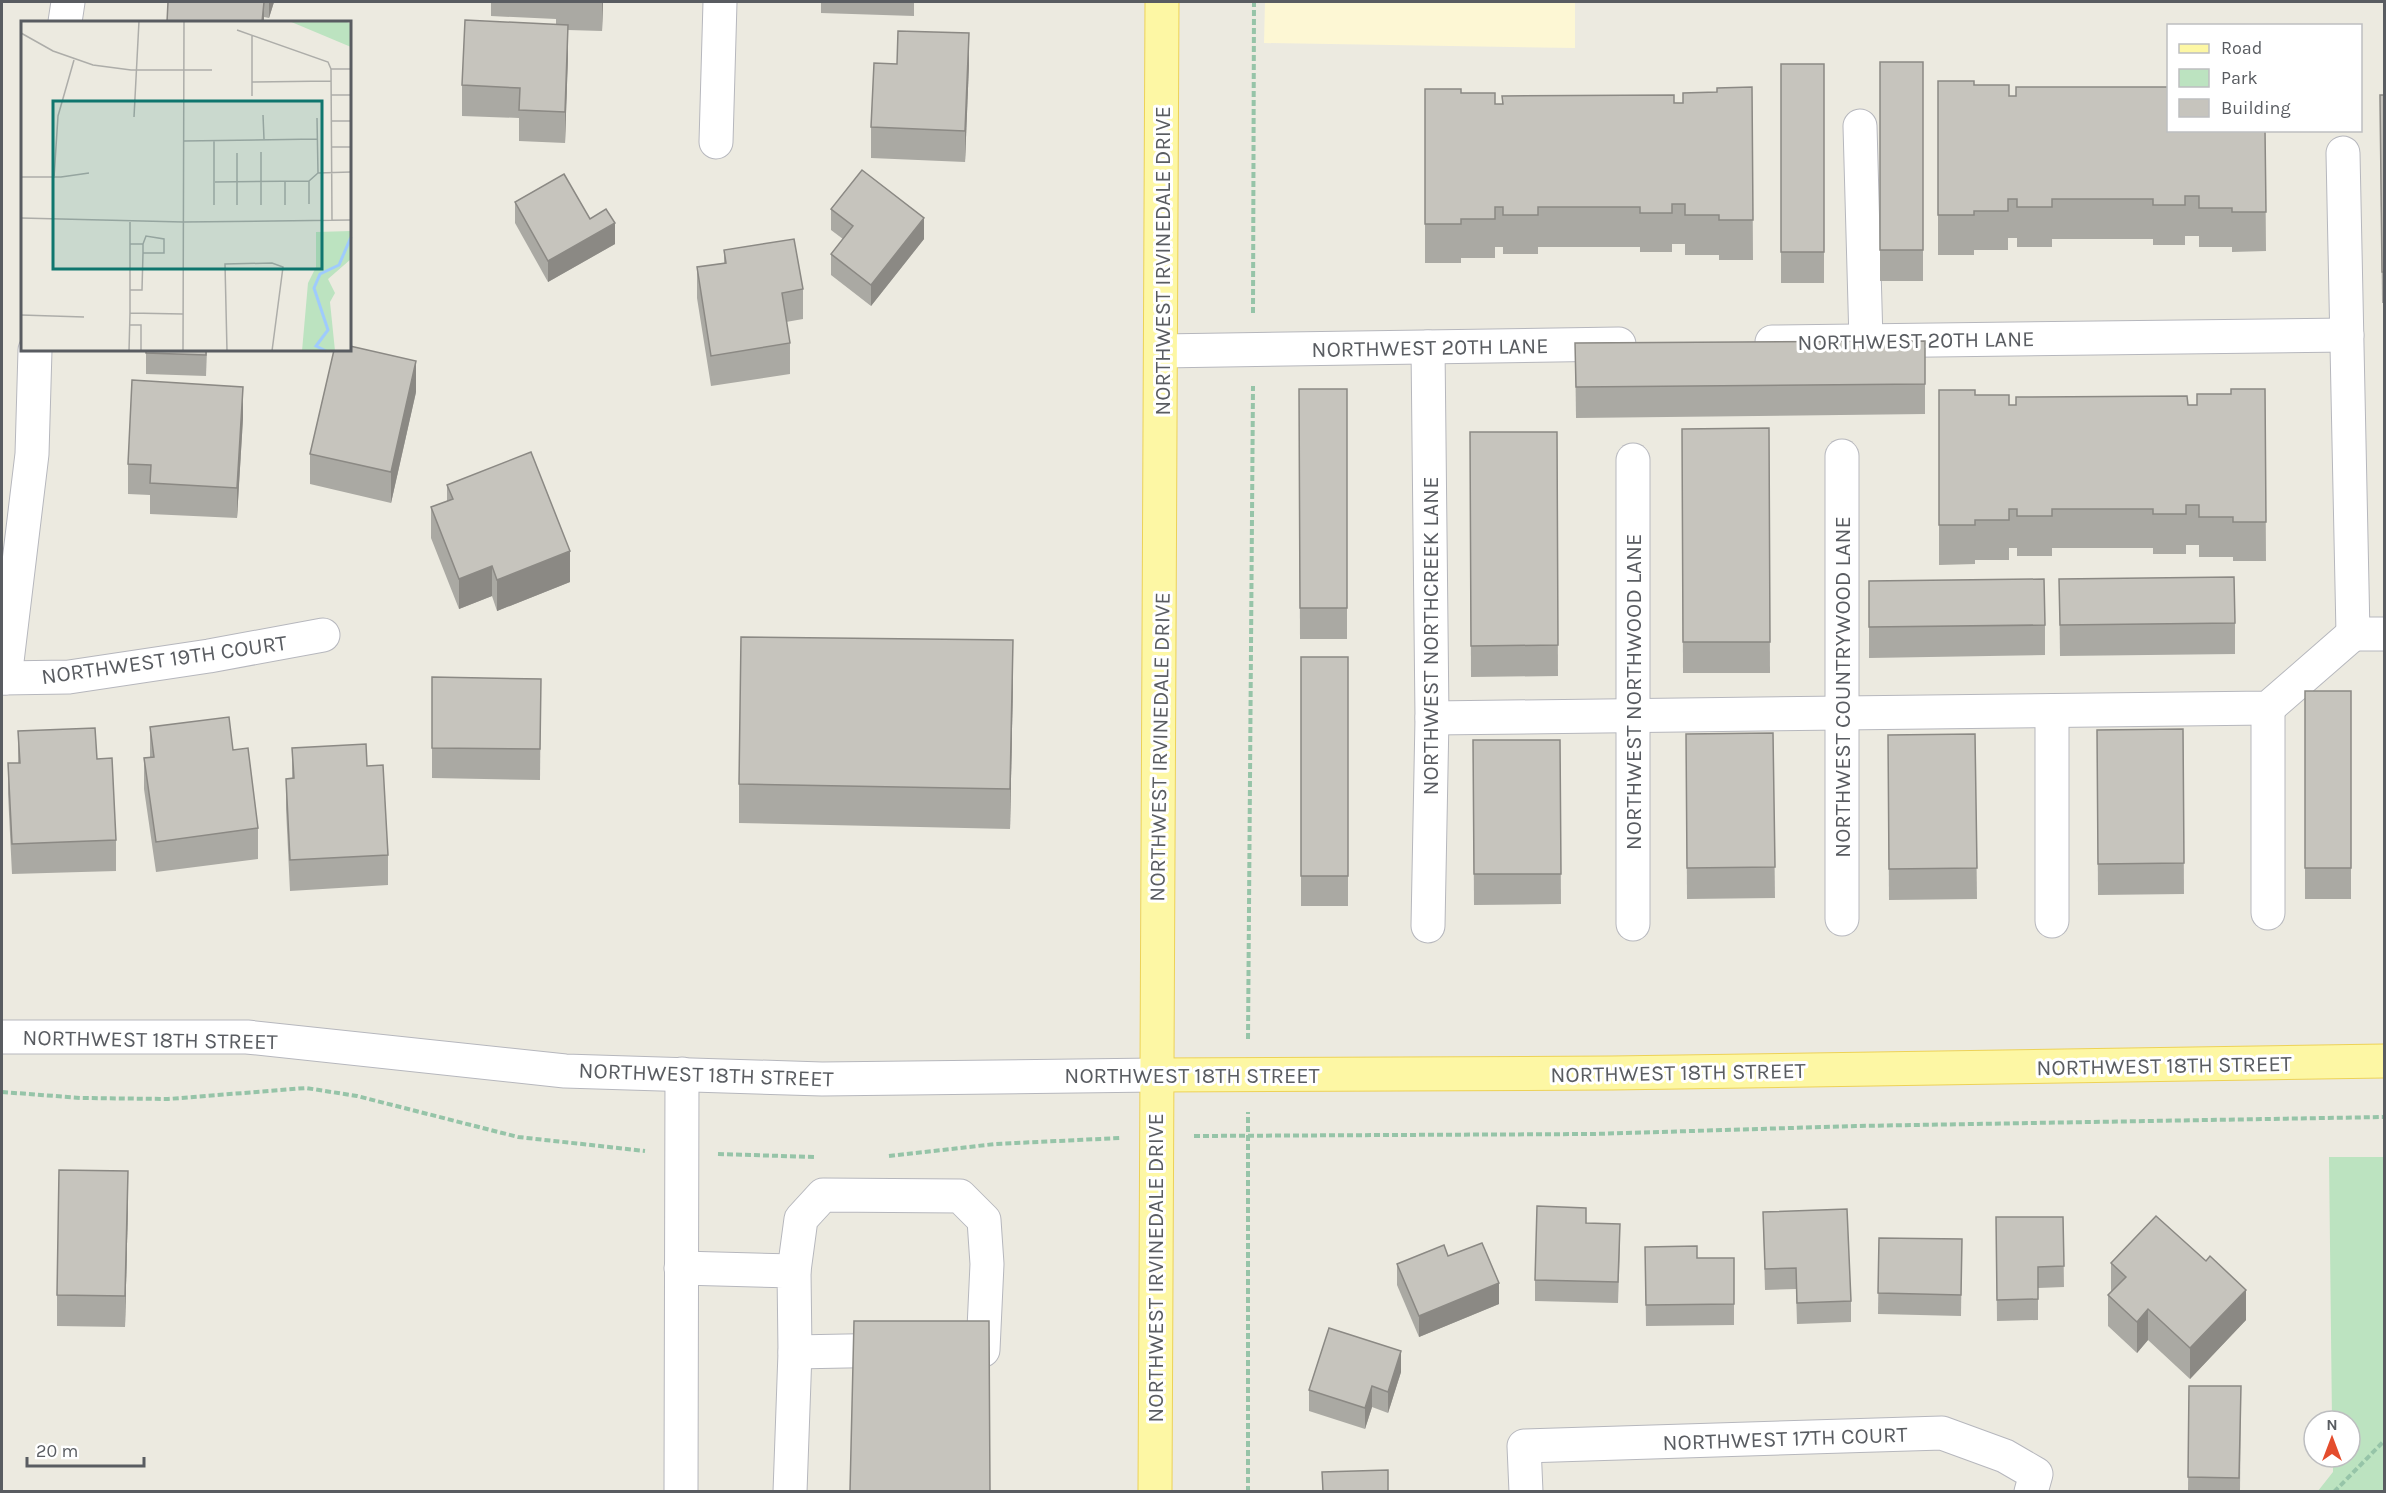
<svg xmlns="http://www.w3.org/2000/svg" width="2386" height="1493" viewBox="0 0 2386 1493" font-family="Karla,sans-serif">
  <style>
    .commercial { fill: #fdf7d4 }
    .green { fill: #bce3c0 }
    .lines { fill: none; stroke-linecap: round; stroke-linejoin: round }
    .minor-casing { stroke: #b6b7bd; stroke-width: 35 }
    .major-casing { stroke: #edd257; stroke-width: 35 }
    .path { stroke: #96c4a8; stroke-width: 4; stroke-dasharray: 6 3; stroke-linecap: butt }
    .minor { stroke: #fff; stroke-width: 33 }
    .major { stroke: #fdf7a4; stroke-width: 33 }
    .wall { fill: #aaa9a3 }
    .shaded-wall { fill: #8b8984 }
    .building { fill: #c6c4bd; stroke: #8b8984; stroke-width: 1.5 }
    .labels { text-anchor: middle; stroke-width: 6; stroke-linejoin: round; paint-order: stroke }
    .street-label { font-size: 22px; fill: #595c61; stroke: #fff }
    .inset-river { fill: none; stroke: #9fcbfd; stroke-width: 3 }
    .inset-road { fill: none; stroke: #adada9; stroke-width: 1.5 }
    .view { fill: #0f766e; fill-opacity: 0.15; stroke: #0f766e; stroke-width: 3 }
    .inset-edge { fill: none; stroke: #595c61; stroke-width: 3 }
  </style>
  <rect width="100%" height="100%" fill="#eceae0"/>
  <polygon class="commercial" points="1265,2 1575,2 1575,48 1264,43"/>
  <polygon class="green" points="2329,1157 2384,1157 2384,1491 2318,1491 2333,1472 2333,1457 2350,1457 2350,1421 2332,1421"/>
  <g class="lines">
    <g class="minor-casing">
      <g id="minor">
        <polyline points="65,22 68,2"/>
        <polyline points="1860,126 1866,341"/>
        <polyline points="716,142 720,2"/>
        <polyline points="2343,153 2353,634 2384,634"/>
        <polyline points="1772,342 2347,335"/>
        <polyline points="1428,347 1432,718 1428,926"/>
        <polyline points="1161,351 1619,344"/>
        <polyline points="1842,456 1842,919"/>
        <polyline points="1633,460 1633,924"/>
        <polyline points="2,678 69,677 209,656 323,635"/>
        <polyline points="5,678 32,454 35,350"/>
        <polyline points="2268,708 2268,913"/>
        <polyline points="2052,711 2052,921"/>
        <polyline points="1432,718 2268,708 2353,634"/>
        <polyline points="2,1037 247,1037 565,1071 822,1079 1156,1075"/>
        <polyline points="681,1268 794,1271 795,1352 790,1492"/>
        <polyline points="794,1271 801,1219 823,1195 960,1196 984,1220 987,1264 983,1350 967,1350"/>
        <polyline points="795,1352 897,1350"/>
        <polyline points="681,1492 682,1074"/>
        <polyline points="1526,1492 1524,1446 1942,1433 2005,1456 2036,1474 2031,1492"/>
      </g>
    </g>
    <g class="major-casing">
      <g id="major">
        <polyline points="1156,1075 1612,1073 2384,1061"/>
        <polyline points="1155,1492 1162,2"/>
      </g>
    </g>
    <g class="path">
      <polyline points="1253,313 1254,2"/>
      <polyline points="1248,1039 1253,386"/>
      <polyline points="2,1092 81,1098 168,1099 306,1088 357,1096 518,1137 645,1151"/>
      <polyline points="1194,1136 1593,1134 1856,1126 2384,1117"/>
      <polyline points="718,1154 815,1157"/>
      <polyline points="889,1156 995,1144 1120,1138"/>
      <polyline points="1248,1492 1248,1112"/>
      <polyline points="2334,1492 2384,1441"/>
    </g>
    <use href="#minor" class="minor"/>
    <use href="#major" class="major"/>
  </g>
  <g class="wall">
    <polygon points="168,2 274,2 269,18 264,17 264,22"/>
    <polygon points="491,2 603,2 602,31 568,30 568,55 565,143 519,141 519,118 462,116 462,85 556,24 556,19 491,16"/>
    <polygon points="821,2 914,2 914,16 821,13"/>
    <rect x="1880" y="62" width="43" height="219"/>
    <polygon points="897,64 969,64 965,162 871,158 871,127"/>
    <rect x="1781" y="64" width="43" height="219"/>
    <polygon points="1938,81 1974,85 2009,96 2265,130 2266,251 2232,252 2232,247 2199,247 2199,236 2185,236 2185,245 2153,245 2153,239 2052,239 2052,247 2017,247 2017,238 2008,238 2008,250 1974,250 1974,255 1938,255"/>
    <polygon points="1752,87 1753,260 1719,260 1719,255 1685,255 1685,244 1672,244 1672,252 1640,252 1640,247 1538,247 1538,254 1503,254 1503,247 1495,247 1495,258 1461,258 1461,263 1425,263 1425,89 1461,93 1495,104 1502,104 1502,96 1683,103 1717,92"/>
    <polygon points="2385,95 2385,303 2382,303 2380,126"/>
    <polygon points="515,202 590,219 615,244 548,282 515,223"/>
    <polygon points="831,209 924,239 871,306 831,275 831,254 843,239 831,230"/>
    <polygon points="724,250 803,289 803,319 786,322 790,343 790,374 711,386 697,298 697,267 724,263"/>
    <polygon points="1925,341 1925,414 1576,418 1575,343"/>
    <polygon points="146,350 207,350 206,376 146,374"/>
    <polygon points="1299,389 1347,389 1347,639 1300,639"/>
    <polygon points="2265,389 2266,561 2233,561 2233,557 2199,557 2199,545 2186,545 2186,554 2153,554 2153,548 2052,548 2052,556 2017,556 2017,548 2009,548 2009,560 1975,560 1975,564 1939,565 1939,390 1975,395 2009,405 2197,405 2231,394"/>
    <polygon points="416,392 391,503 310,484 310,454"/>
    <polygon points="243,418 237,518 150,514 150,495 128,494 128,464"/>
    <polygon points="1769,428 1770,673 1683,673 1682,429"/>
    <polygon points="1470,432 1557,432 1558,676 1471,677"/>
    <polygon points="447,485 570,582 497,611 492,596 459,609 431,538 431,507 447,501"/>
    <polygon points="2059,579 2235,623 2235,654 2060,656"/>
    <polygon points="1869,581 2045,625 2045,655 1869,658"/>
    <rect x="1301" y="657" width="47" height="249"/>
    <polygon points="432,677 541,679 540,780 432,778"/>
    <polygon points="1013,679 1010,829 739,823 739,784"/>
    <rect x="2305" y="691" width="46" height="208"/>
    <polygon points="150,727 233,750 258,828 258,859 156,872 144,789 144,758 150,757"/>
    <polygon points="2183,729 2184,894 2098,895 2097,730"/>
    <polygon points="18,731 97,759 116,840 116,871 12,874 8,794 8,763 18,763"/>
    <polygon points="1773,733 1775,898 1687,899 1686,734"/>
    <polygon points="1975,734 1977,899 1889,900 1888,735"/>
    <polygon points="1473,740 1560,740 1561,904 1474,905"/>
    <polygon points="292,748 367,766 388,855 388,885 290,891 286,809 286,779 292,778"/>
    <polygon points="128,1202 125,1327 57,1326 57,1295"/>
    <polygon points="1763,1212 1851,1301 1851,1322 1797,1324 1796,1289 1765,1290"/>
    <polygon points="1996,1217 2063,1217 2064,1287 2038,1288 2038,1320 1997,1321"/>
    <polygon points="1879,1238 1962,1239 1961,1316 1878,1314"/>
    <polygon points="1620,1245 1618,1303 1535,1301 1535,1280"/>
    <polygon points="1645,1247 1697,1258 1734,1258 1734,1325 1646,1326"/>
    <polygon points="1448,1256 1499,1304 1419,1337 1397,1285 1397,1264"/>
    <polygon points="2111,1263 2246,1320 2190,1379 2148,1340 2137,1353 2108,1326 2108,1295 2111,1292"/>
    <polygon points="1401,1372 1388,1413 1372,1407 1365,1429 1309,1411 1309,1390"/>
    <polygon points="2189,1386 2241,1386 2240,1491 2188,1491"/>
  </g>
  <g class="shaded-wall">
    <polygon points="264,2 264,22 262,22"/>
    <polygon points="269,2 274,2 269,18"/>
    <polygon points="602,2 603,2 602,31"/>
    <polygon points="568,25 568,55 565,143 565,112"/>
    <polygon points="969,33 969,64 965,162 965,131"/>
    <polygon points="924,218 924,239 871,306 871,285"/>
    <polygon points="615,223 615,244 548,282 548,261"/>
    <polygon points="416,361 416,392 391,503 391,472"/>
    <polygon points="243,387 243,418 237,518 237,488"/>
    <polygon points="570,551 570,582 497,611 497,580"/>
    <polygon points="492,566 492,596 459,609 459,579"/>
    <polygon points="1013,640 1013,679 1010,829 1010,789"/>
    <polygon points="128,1171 128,1202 125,1327 125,1296"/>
    <polygon points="1499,1283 1499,1304 1419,1337 1419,1316"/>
    <polygon points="2246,1290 2246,1320 2190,1379 2190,1348"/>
    <polygon points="2148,1309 2148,1340 2137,1353 2137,1322"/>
    <polygon points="1401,1351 1401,1372 1388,1413 1388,1392"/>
    <polygon points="1372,1386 1372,1407 1365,1429 1365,1408"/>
  </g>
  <g class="building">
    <polygon points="168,2 264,2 262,22 167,22"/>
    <polygon points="465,20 568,25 565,112 519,110 520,88 462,85"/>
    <polygon points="898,31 969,33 965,131 871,127 874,63 897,64"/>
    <rect x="1880" y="62" width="43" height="188"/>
    <rect x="1781" y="64" width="43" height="188"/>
    <polygon points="1938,81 1974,81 1974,85 2009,85 2009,96 2016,96 2016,87 2169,87 2169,130 2265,130 2266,212 2232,212 2232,208 2199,208 2199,196 2185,196 2185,205 2153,205 2153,199 2052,199 2052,207 2017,207 2017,199 2008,199 2008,211 1974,211 1974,215 1938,215"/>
    <polygon points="1752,87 1753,220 1719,220 1719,215 1685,215 1685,204 1672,204 1672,213 1640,213 1640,207 1538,207 1538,215 1503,215 1503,207 1495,207 1495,219 1461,219 1461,224 1425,224 1425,89 1461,89 1461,93 1495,93 1495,104 1503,104 1502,96 1674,95 1674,103 1683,103 1683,93 1717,92 1717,88"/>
    <polygon points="2380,95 2385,95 2385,272 2382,272"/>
    <polygon points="862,170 924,218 871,285 831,254 853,226 831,209"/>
    <polygon points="564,174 590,219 606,209 615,223 548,261 515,202"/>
    <polygon points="794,239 803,289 782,293 790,343 711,356 697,267 726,263 724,250"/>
    <polygon points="1925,341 1925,384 1576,387 1575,343"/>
    <polygon points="2384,344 2385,344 2385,407"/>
    <polygon points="350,346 416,361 391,472 310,454 334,350 350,350"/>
    <polygon points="146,350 206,350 206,355 146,353"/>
    <polygon points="132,380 243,387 237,488 150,483 151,465 128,464"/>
    <polygon points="1299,389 1347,389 1347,608 1300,608"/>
    <polygon points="2231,389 2265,389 2266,522 2233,522 2233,517 2199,517 2199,505 2186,505 2186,514 2153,514 2153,509 2052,509 2052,516 2017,516 2017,509 2009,509 2009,520 1975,520 1975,525 1939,525 1939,390 1975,390 1975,395 2009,395 2009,405 2016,405 2016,397 2187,396 2188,405 2197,405 2197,394 2231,394"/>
    <polygon points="1769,428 1770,642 1683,642 1682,429"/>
    <polygon points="1470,432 1557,432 1558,645 1471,646"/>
    <polygon points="531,452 570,551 497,580 492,566 459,579 431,507 453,499 447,485"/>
    <polygon points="2234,577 2235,623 2060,625 2059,579"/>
    <polygon points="2044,579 2045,625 1869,627 1869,581"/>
    <polygon points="741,637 1013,640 1010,789 739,784"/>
    <rect x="1301" y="657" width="47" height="219"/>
    <polygon points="432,677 541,679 540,749 432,748"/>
    <rect x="2305" y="691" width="46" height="177"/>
    <polygon points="229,717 233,750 248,748 258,828 156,842 144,758 154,757 150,727"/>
    <polygon points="95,728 97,759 112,758 116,840 12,844 8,763 20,763 18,731"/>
    <polygon points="2183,729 2184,863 2098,864 2097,730"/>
    <polygon points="1773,733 1775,867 1687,868 1686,734"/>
    <polygon points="1975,734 1977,868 1889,869 1888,735"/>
    <polygon points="1473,740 1560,740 1561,874 1474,874"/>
    <polygon points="366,744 367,766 383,765 388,855 290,860 286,779 294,778 292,748"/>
    <polygon points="59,1170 128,1171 125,1296 57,1295"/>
    <polygon points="1537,1206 1586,1208 1586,1223 1620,1224 1618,1282 1535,1280"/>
    <polygon points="1847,1209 1851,1301 1797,1303 1796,1268 1765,1269 1763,1212"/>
    <polygon points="2156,1216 2206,1261 2210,1256 2246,1290 2190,1348 2148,1309 2137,1322 2108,1295 2126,1277 2111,1263"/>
    <polygon points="1996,1217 2063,1217 2064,1266 2038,1267 2038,1299 1997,1300"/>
    <polygon points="1879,1238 1962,1239 1961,1295 1878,1293"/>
    <polygon points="1482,1243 1499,1283 1419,1316 1397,1264 1444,1245 1448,1256"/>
    <polygon points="1697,1246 1697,1258 1734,1258 1734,1304 1646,1305 1645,1247"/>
    <polygon points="854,1321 989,1321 990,1491 850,1491"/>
    <polygon points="1329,1328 1401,1351 1388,1392 1372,1386 1365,1408 1309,1390"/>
    <polygon points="2189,1386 2241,1386 2239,1478 2188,1477"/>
    <polygon points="1388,1470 1388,1491 1323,1491 1322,1472"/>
  </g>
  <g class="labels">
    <g class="street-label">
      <text transform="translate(1162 261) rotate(-90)" y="8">NORTHWEST IRVINEDALE DRIVE</text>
      <text transform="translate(1916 340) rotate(-1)" y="8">NORTHWEST 20TH LANE</text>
      <text transform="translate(1430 347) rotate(-1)" y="8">NORTHWEST 20TH LANE</text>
      <text transform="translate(1430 636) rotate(-90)" y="8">NORTHWEST NORTHCREEK LANE</text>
      <text transform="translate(164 659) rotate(-8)" y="8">NORTHWEST 19TH COURT</text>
      <text transform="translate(1842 687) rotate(-90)" y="8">NORTHWEST COUNTRYWOOD LANE</text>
      <text transform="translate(1633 692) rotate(-90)" y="8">NORTHWEST NORTHWOOD LANE</text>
      <text transform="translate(1159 747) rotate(-89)" y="8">NORTHWEST IRVINEDALE DRIVE</text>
      <text transform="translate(150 1039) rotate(1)" y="8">NORTHWEST 18TH STREET</text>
      <text transform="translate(2164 1065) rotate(-1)" y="8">NORTHWEST 18TH STREET</text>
      <text transform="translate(1678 1072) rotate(-1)" y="8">NORTHWEST 18TH STREET</text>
      <text transform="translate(706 1074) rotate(2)" y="8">NORTHWEST 18TH STREET</text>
      <text x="1192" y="1083">NORTHWEST 18TH STREET</text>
      <text transform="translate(1155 1268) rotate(-90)" y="8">NORTHWEST IRVINEDALE DRIVE</text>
      <text transform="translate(1785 1438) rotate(-2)" y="8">NORTHWEST 17TH COURT</text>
    </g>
  </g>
  <g transform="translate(21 21)">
    <rect width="330" height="330" fill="#eceae0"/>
    <path d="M268 0H324L330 3V26ZM330 210V238L307 258 314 272 309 281 314 330H281L287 262 295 246V211Z" fill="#bce3c0"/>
    <path class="inset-river" d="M305 330 295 325 307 309 293 267 299 253 318 244 330 216"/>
    <path class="inset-road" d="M216 9 307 41 310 48H330M0 12 32 30 72 44 110 49H191M310 48 311 200M231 61 310 60M310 74H330M231 75V14M242 94 243 118M113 96 118 0M296 97 297 152 330 151M311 100H330M193 119V184M163 120 297 118M311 126H330M240 131V184M216 132V184M0 156H40L68 152M33 157 37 95 53 39M264 160V184M288 160V183M194 161 288 160 297 152M0 197 162 201M109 201V292L162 293M162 201 330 199M109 223H122V232L121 269H109M122 223 125 215 143 218V232H122M0 294 63 296M109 304H120V330M108 330 109 292M162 330 163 0M206 330 204 243 251 242 262 246 251 330"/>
    <path class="view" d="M32 80H301V248H32Z"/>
    <rect width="330" height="330" class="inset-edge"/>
  </g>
  <rect width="2386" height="1493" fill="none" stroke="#595c61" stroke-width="6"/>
  <rect x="2167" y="24" width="195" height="108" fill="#ffffff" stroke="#bdbec0" stroke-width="1.5"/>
  <rect x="2179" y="44" width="30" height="9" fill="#fdf7a4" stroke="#bdbec0" stroke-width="1.5"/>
  <text x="2221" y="54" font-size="18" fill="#595c61">Road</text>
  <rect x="2179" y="69" width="30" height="18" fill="#bce3c0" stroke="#bdbec0" stroke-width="1.5"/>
  <text x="2221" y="84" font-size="18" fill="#595c61">Park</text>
  <rect x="2179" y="99" width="30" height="18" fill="#c6c4bd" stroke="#bdbec0" stroke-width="1.5"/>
  <text x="2221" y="114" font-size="18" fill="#595c61">Building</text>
  <g transform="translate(2332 1439)"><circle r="28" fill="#ffffff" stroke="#bdbec0" stroke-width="1.5"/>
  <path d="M0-4.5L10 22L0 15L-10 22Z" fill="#e44d2d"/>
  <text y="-9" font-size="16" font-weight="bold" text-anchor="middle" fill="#595c61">N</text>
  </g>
  <path d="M27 1457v9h117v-9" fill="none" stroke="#595c61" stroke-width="3"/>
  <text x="36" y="1457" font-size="18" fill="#595c61" stroke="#ffffff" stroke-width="4.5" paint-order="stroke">20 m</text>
</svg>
